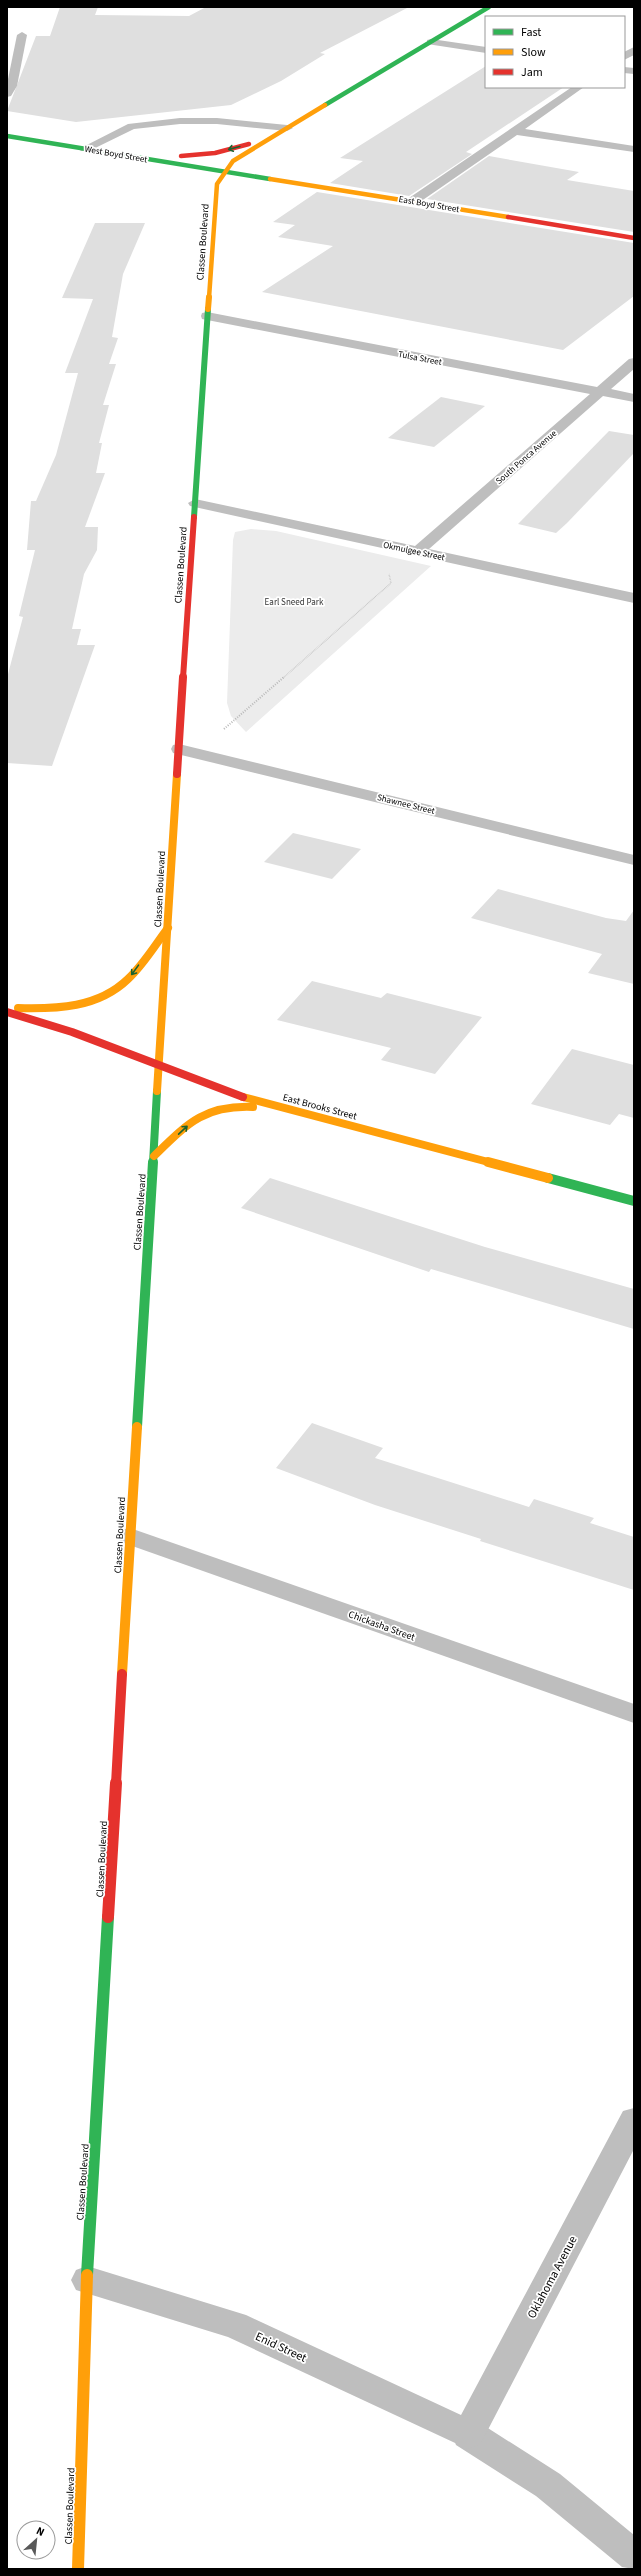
<svg xmlns="http://www.w3.org/2000/svg" width="641" height="2576" viewBox="0 0 641 2576" font-family="'Source Sans 3',sans-serif">
  <style>
    .green { fill: #ececec }
    .building { fill: #dfdfdf }
    .lines { fill: none; stroke-linecap: round; stroke-linejoin: round }
    .path-far1 { stroke: #b9b9b9; stroke-width: 1.5; stroke-dasharray: 0.5 1; stroke-linecap: butt }
    .path { stroke: #b9b9b9; stroke-width: 2; stroke-dasharray: 1 1.5; stroke-linecap: butt }
    .lane { fill: #bebebe; fill-rule: evenodd }
    .street { fill: #bebebe; fill-rule: evenodd }
    .fast-far4 { stroke: #30b455; stroke-width: 4.5 }
    .fast-far3 { stroke: #30b455; stroke-width: 6 }
    .fast-far2 { stroke: #30b455; stroke-width: 8 }
    .fast-far1 { stroke: #30b455; stroke-width: 10 }
    .fast { stroke: #30b455; stroke-width: 12 }
    .slow-far4 { stroke: #ff9f0a; stroke-width: 4.5 }
    .slow-far3 { stroke: #ff9f0a; stroke-width: 6 }
    .slow-far2 { stroke: #ff9f0a; stroke-width: 8 }
    .slow-far1 { stroke: #ff9f0a; stroke-width: 10 }
    .slow { stroke: #ff9f0a; stroke-width: 12 }
    .jam-far4 { stroke: #e5322d; stroke-width: 4.5 }
    .jam-far3 { stroke: #e5322d; stroke-width: 6 }
    .jam-far2 { stroke: #e5322d; stroke-width: 8 }
    .jam-far1 { stroke: #e5322d; stroke-width: 10 }
    .jam { stroke: #e5322d; stroke-width: 12 }
    .oneway { stroke: #1a632f }
    .labels { text-anchor: middle; stroke-width: 3.5; stroke-linejoin: round; paint-order: stroke }
    .far-street-label { font-size: 9px; fill: #000; stroke: #fff }
    .far-park-label { font-size: 9px; fill: #333; stroke: #fff }
    .street-label { font-size: 10px; fill: #000; stroke: #fff }
    .near-street-label { font-size: 12px; fill: #000; stroke: #fff }
  </style>
  <rect width="100%" height="100%" fill="#fff"/>
  <polygon class="green" points="251,529 276,531 431,566 246,732 231,716 227,703 233,540 235,532"/>
  <g class="building">
    <polygon points="60,7 98,7 95,15 189,16 206,7 409,7 320,53 325,54 281,81 231,105 76,122 7,111 36,36 50,36"/>
    <polygon points="486,66 486,87 564,87 466,152 472,154 409,196 330,183 363,161 340,158"/>
    <polygon points="489,156 579,172 567,180 634,191 634,232 427,199"/>
    <polygon points="317,192 634,243 634,296 563,350 262,292 333,246 278,237 295,225 273,222"/>
    <polygon points="95,223 145,223 123,274 112,337 118,338 109,364 116,364 103,405 109,405 99,443 102,443 96,473 105,473 85,527 98,527 97,550 84,574 72,629 81,629 77,645 95,645 52,766 7,763 7,678 23,617 19,616 35,550 27,550 31,501 36,501 56,455 78,373 65,373 93,299 62,298"/>
    <polygon points="441,397 485,406 434,447 388,438"/>
    <polygon points="609,431 634,435 634,453 567,523 556,533 518,524"/>
    <polygon points="293,833 361,849 332,879 264,862"/>
    <polygon points="498,889 606,918 626,921 634,910 634,984 588,973 602,954 471,918"/>
    <polygon points="312,981 381,998 387,993 482,1017 435,1074 381,1060 391,1048 277,1020"/>
    <polygon points="572,1049 634,1065 634,1118 619,1114 610,1125 531,1104"/>
    <polygon points="270,1178 485,1247 634,1289 634,1329 431,1269 429,1272 241,1208"/>
    <polygon points="312,1423 383,1448 375,1458 529,1507 534,1499 594,1518 590,1523 634,1537 634,1590 480,1541 481,1539 375,1505 276,1468"/>
  </g>
  <g class="lines">
    <polyline class="path-far1" points="283,678 391,583 389,574"/>
    <polyline class="path" points="224,729 284,677"/>
    <g class="lane">
      <polygon points="22,32 27,35 17,86 11,96 7,97 7,84 17,35"/>
      <polygon points="634,47 634,55 624,60 624,52"/>
      <polygon points="572,87 584,87 525,129 634,146 634,152 517,135 417,204 409,204 409,198"/>
      <polygon points="180,118 217,118 287,125 293,128 287,131 217,124 180,124 134,129 89,151 81,151 79,149 128,124"/>
      <polygon points="468,2419 480,2423 560,2474 634,2535 634,2569 622,2567 536,2496 456,2445 452,2434 456,2423"/>
    </g>
    <g class="street">
      <polygon points="431,39 486,47 486,53 427,44 427,40"/>
      <polygon points="624,67 634,68 634,74 624,73"/>
      <polygon points="207,312 597,387 629,359 634,358 634,369 611,389 634,394 634,402 603,396 429,549 634,593 634,603 190,506 188,503 195,499 415,546 590,394 202,319 201,316 202,313"/>
      <polygon points="179,744 634,855 634,865 173,753 171,749 173,745"/>
      <polygon points="130,1528 634,1704 634,1723 121,1542 118,1536 121,1530"/>
      <polygon points="634,2108 634,2149 480,2445 468,2449 228,2337 76,2290 71,2280 76,2270 87,2266 246,2315 461,2415 623,2111"/>
    </g>
    <g class="fast-far4">
      <polyline points="325,105 489,7"/>
      <polyline points="7,136 270,179"/>
    </g>
    <polyline class="fast-far3" points="194,517 208,309"/>
    <polyline class="fast-far2" points="153,1163 157,1091"/>
    <g class="fast-far1">
      <polyline points="548,1178 634,1201"/>
      <polyline points="137,1427 153,1162"/>
    </g>
    <polyline class="fast" points="87,2275 108,1917"/>
    <g class="slow-far4">
      <polyline points="270,179 508,217"/>
      <polyline points="209,298 217,184 233,161 325,105"/>
    </g>
    <polyline class="slow-far3" points="208,309 209,297"/>
    <g class="slow-far2">
      <path d="M18 1008C57 1009 98 1008 128 979 144 964 155 945 168 928"/>
      <polyline points="157,1091 177,774"/>
      <polyline points="243,1097 492,1163"/>
      <path d="M154 1156C187 1124 204 1105 253 1107"/>
    </g>
    <g class="slow-far1">
      <polyline points="488,1162 548,1178"/>
      <polyline points="122,1674 137,1427"/>
    </g>
    <polyline class="slow" points="78,2569 87,2275"/>
    <g class="jam-far4">
      <polyline points="181,156 215,153 249,144"/>
      <polyline points="508,217 634,238"/>
    </g>
    <polyline class="jam-far3" points="183,678 194,517"/>
    <g class="jam-far2">
      <polyline points="177,774 183,677"/>
      <polyline points="7,1012 72,1032 243,1097"/>
    </g>
    <polyline class="jam-far1" points="116,1784 122,1674"/>
    <polyline class="jam" points="108,1917 116,1783"/>
  </g>
  <defs><path id="oneway-shaft" d="M-6 0H5M1.5-3L5.5 0L1.5 3" fill="none" stroke-width="1.6" stroke-linecap="round" stroke-linejoin="round"/></defs>
  <g class="oneway">
    <use href="#oneway-shaft" transform="translate(234 148) rotate(165)"/>
    <use href="#oneway-shaft" transform="translate(135 970) rotate(126)"/>
    <use href="#oneway-shaft" transform="translate(183 1130) rotate(-43)"/>
  </g>
  <g class="labels">
    <g class="far-street-label">
      <text transform="translate(116 154) rotate(10)" y="3">West Boyd Street</text>
      <text transform="translate(429 204) rotate(10)" y="3">East Boyd Street</text>
      <text transform="translate(420 358) rotate(11)" y="3">Tulsa Street</text>
      <text transform="translate(526 457) rotate(-41)" y="3">South Ponca Avenue</text>
      <text transform="translate(414 551) rotate(12)" y="3">Okmulgee Street</text>
      <text transform="translate(406 804) rotate(14)" y="3">Shawnee Street</text>
    </g>
    <g class="far-park-label">
      <text x="294" y="605">Earl Sneed Park</text>
    </g>
    <g class="street-label">
      <text transform="translate(202 242) rotate(-86)" y="4">Classen Boulevard</text>
      <text transform="translate(180 565) rotate(-86)" y="4">Classen Boulevard</text>
      <text transform="translate(159 889) rotate(-87)" y="4">Classen Boulevard</text>
      <text transform="translate(320 1106) rotate(15)" y="4">East Brooks Street</text>
      <text transform="translate(139 1212) rotate(-86)" y="4">Classen Boulevard</text>
      <text transform="translate(119 1535) rotate(-87)" y="4">Classen Boulevard</text>
      <text transform="translate(382 1625) rotate(20)" y="4">Chickasha Street</text>
      <text transform="translate(101 1859) rotate(-87)" y="4">Classen Boulevard</text>
      <text transform="translate(82 2182) rotate(-86)" y="4">Classen Boulevard</text>
      <text transform="translate(69 2506) rotate(-88)" y="4">Classen Boulevard</text>
    </g>
    <g class="near-street-label">
      <text transform="translate(552 2277) rotate(-62)" y="4">Oklahoma Avenue</text>
      <text transform="translate(281 2347) rotate(25)" y="4">Enid Street</text>
    </g>
  </g>
  <rect width="641" height="2576" fill="none" stroke="#000000" stroke-width="16"/>
  <rect x="485" y="16" width="140" height="72" fill="#ffffff" stroke="#999999"/>
  <rect x="493" y="29" width="20" height="6" fill="#30b455" stroke="#999999"/>
  <text x="521" y="36" font-size="12" fill="#000000">Fast</text>
  <rect x="493" y="49" width="20" height="6" fill="#ff9f0a" stroke="#999999"/>
  <text x="521" y="56" font-size="12" fill="#000000">Slow</text>
  <rect x="493" y="69" width="20" height="6" fill="#e5322d" stroke="#999999"/>
  <text x="521" y="76" font-size="12" fill="#000000">Jam</text>
  <g transform="translate(36 2540) rotate(27)"><circle r="19" fill="#ffffff" stroke="#999999"/>
  <path d="M0-3L7 15L0 10L-7 15Z" fill="#595959"/>
  <text y="-6" font-size="11" font-weight="bold" text-anchor="middle" fill="#000000">N</text>
  </g>
</svg>
